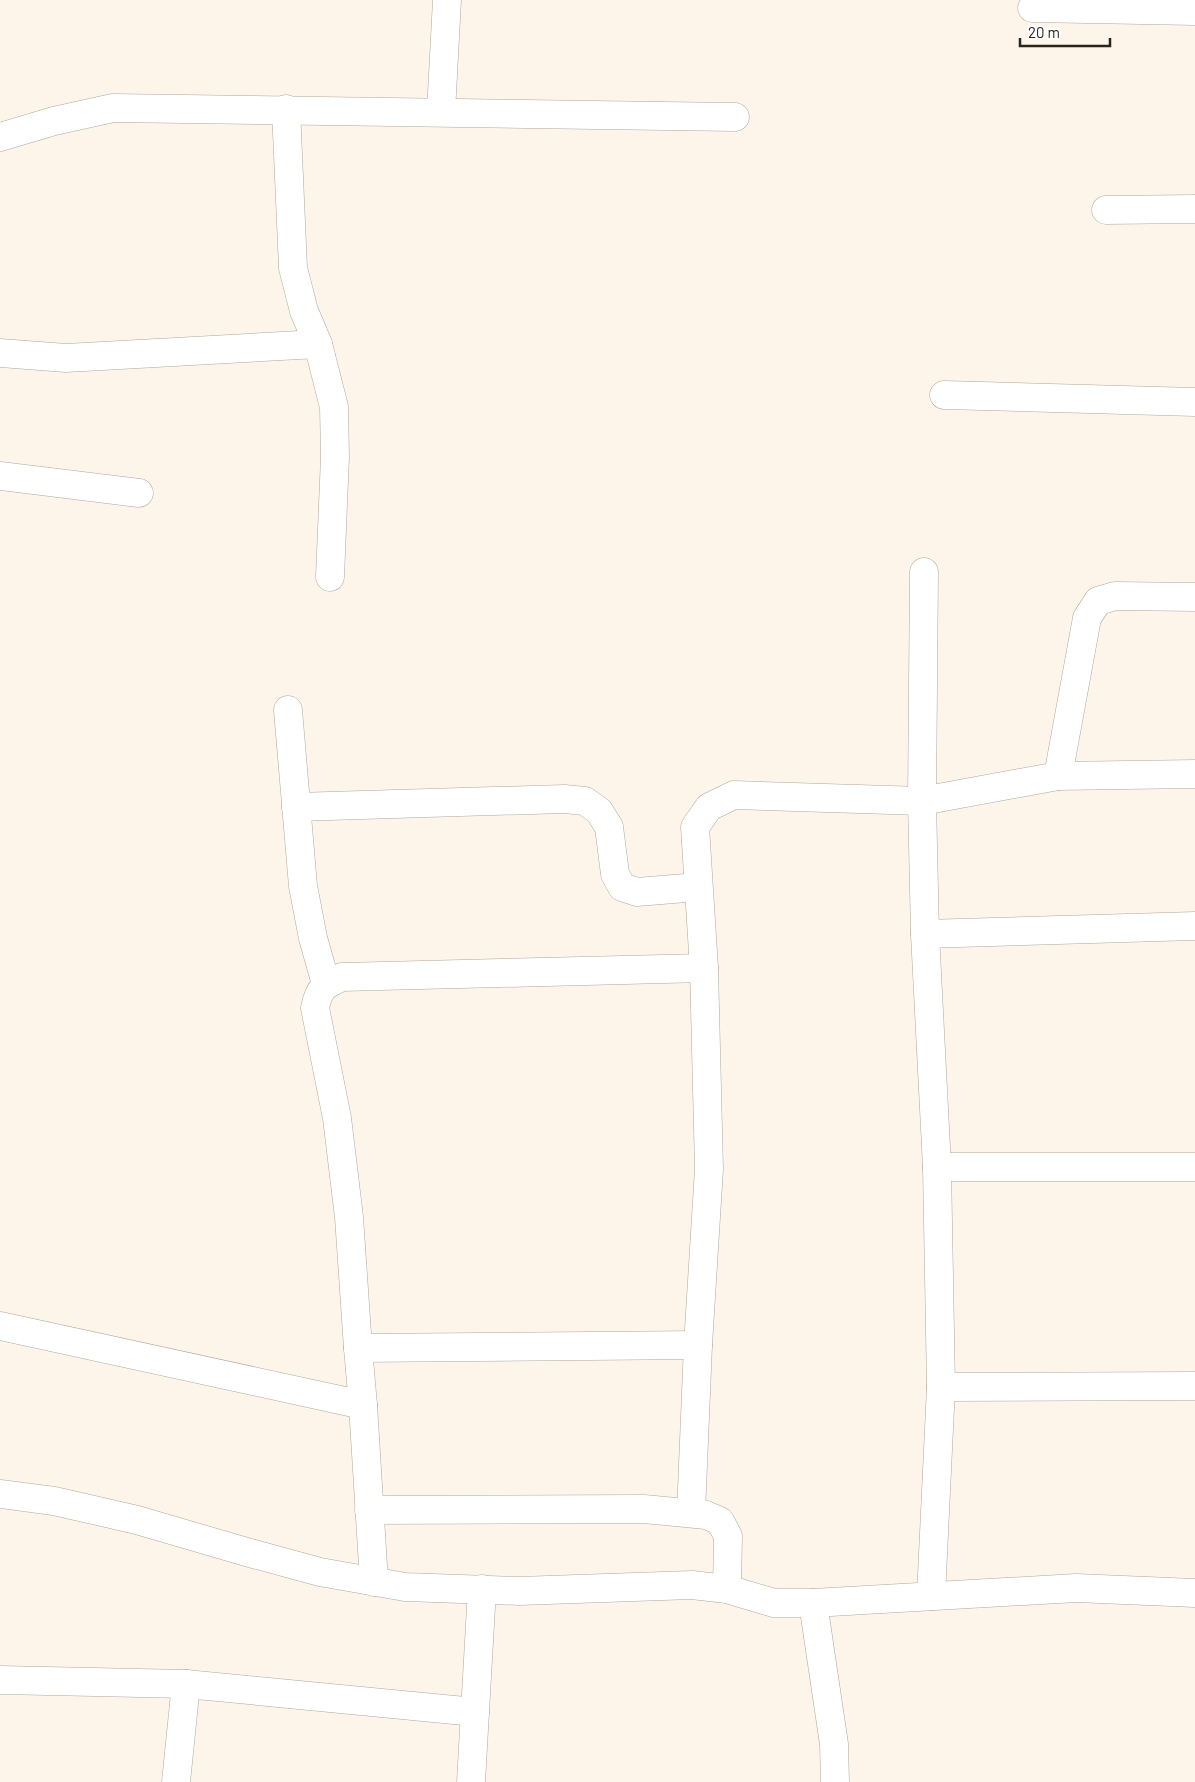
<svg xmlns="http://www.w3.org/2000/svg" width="1195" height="1782" viewBox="0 0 1195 1782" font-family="Barlow,sans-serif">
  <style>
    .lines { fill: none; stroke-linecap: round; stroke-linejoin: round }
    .minor-casing { stroke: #afa79d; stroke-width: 29 }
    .minor { stroke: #fff; stroke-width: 28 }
  </style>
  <rect width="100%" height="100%" fill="#fdf5ea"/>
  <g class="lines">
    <g class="minor-casing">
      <g id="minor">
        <polyline points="1032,8 1195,11"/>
        <polyline points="286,109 293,268 304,311 318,344 334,407 335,457 330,577"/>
        <polyline points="441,112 447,0"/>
        <polyline points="0,137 54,121 113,108 735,117"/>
        <polyline points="1106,210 1195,209"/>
        <polyline points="0,353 66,358 318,344"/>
        <polyline points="944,395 1195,402"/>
        <polyline points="0,476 139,493"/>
        <polyline points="924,572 922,801 925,934 937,1167 941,1387 931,1596"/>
        <polyline points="288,710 303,886 313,938 326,984"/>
        <polyline points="1058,776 1195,774"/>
        <polyline points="296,807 564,799 585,801 599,811 609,827 615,874 622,887 637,892 698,887"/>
        <polyline points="925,934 1195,926"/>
        <polyline points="937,1167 1195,1167"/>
        <polyline points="0,1326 363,1405"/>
        <polyline points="358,1348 698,1345"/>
        <polyline points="941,1387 1195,1386"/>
        <polyline points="0,1494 54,1501 137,1520 250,1553 320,1572 405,1587 519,1591 692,1585 727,1589 774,1603 813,1603 1076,1588 1195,1593"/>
        <polyline points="369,1510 644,1509 706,1515 720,1521 728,1536 727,1589"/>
        <polyline points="691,1513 698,1345 709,1169 704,968 695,827 709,807 734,795 922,801 1058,776 1087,618 1098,601 1115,596 1195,597"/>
        <path d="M374 1582 363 1405 358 1348 349 1217 337 1118 315 1008C319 988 324 985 342 977L704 968"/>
        <polyline points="813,1603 834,1744 835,1782"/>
        <polyline points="0,1680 186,1684 475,1712"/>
        <polyline points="176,1782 186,1684"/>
        <polyline points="471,1782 482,1589"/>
      </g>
    </g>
    <use href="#minor" class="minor"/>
  </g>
  <path d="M1020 38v8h90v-8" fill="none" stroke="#282521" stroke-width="2.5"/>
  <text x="1028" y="38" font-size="15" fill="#282521" stroke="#ffffff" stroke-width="4" paint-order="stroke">20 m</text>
</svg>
